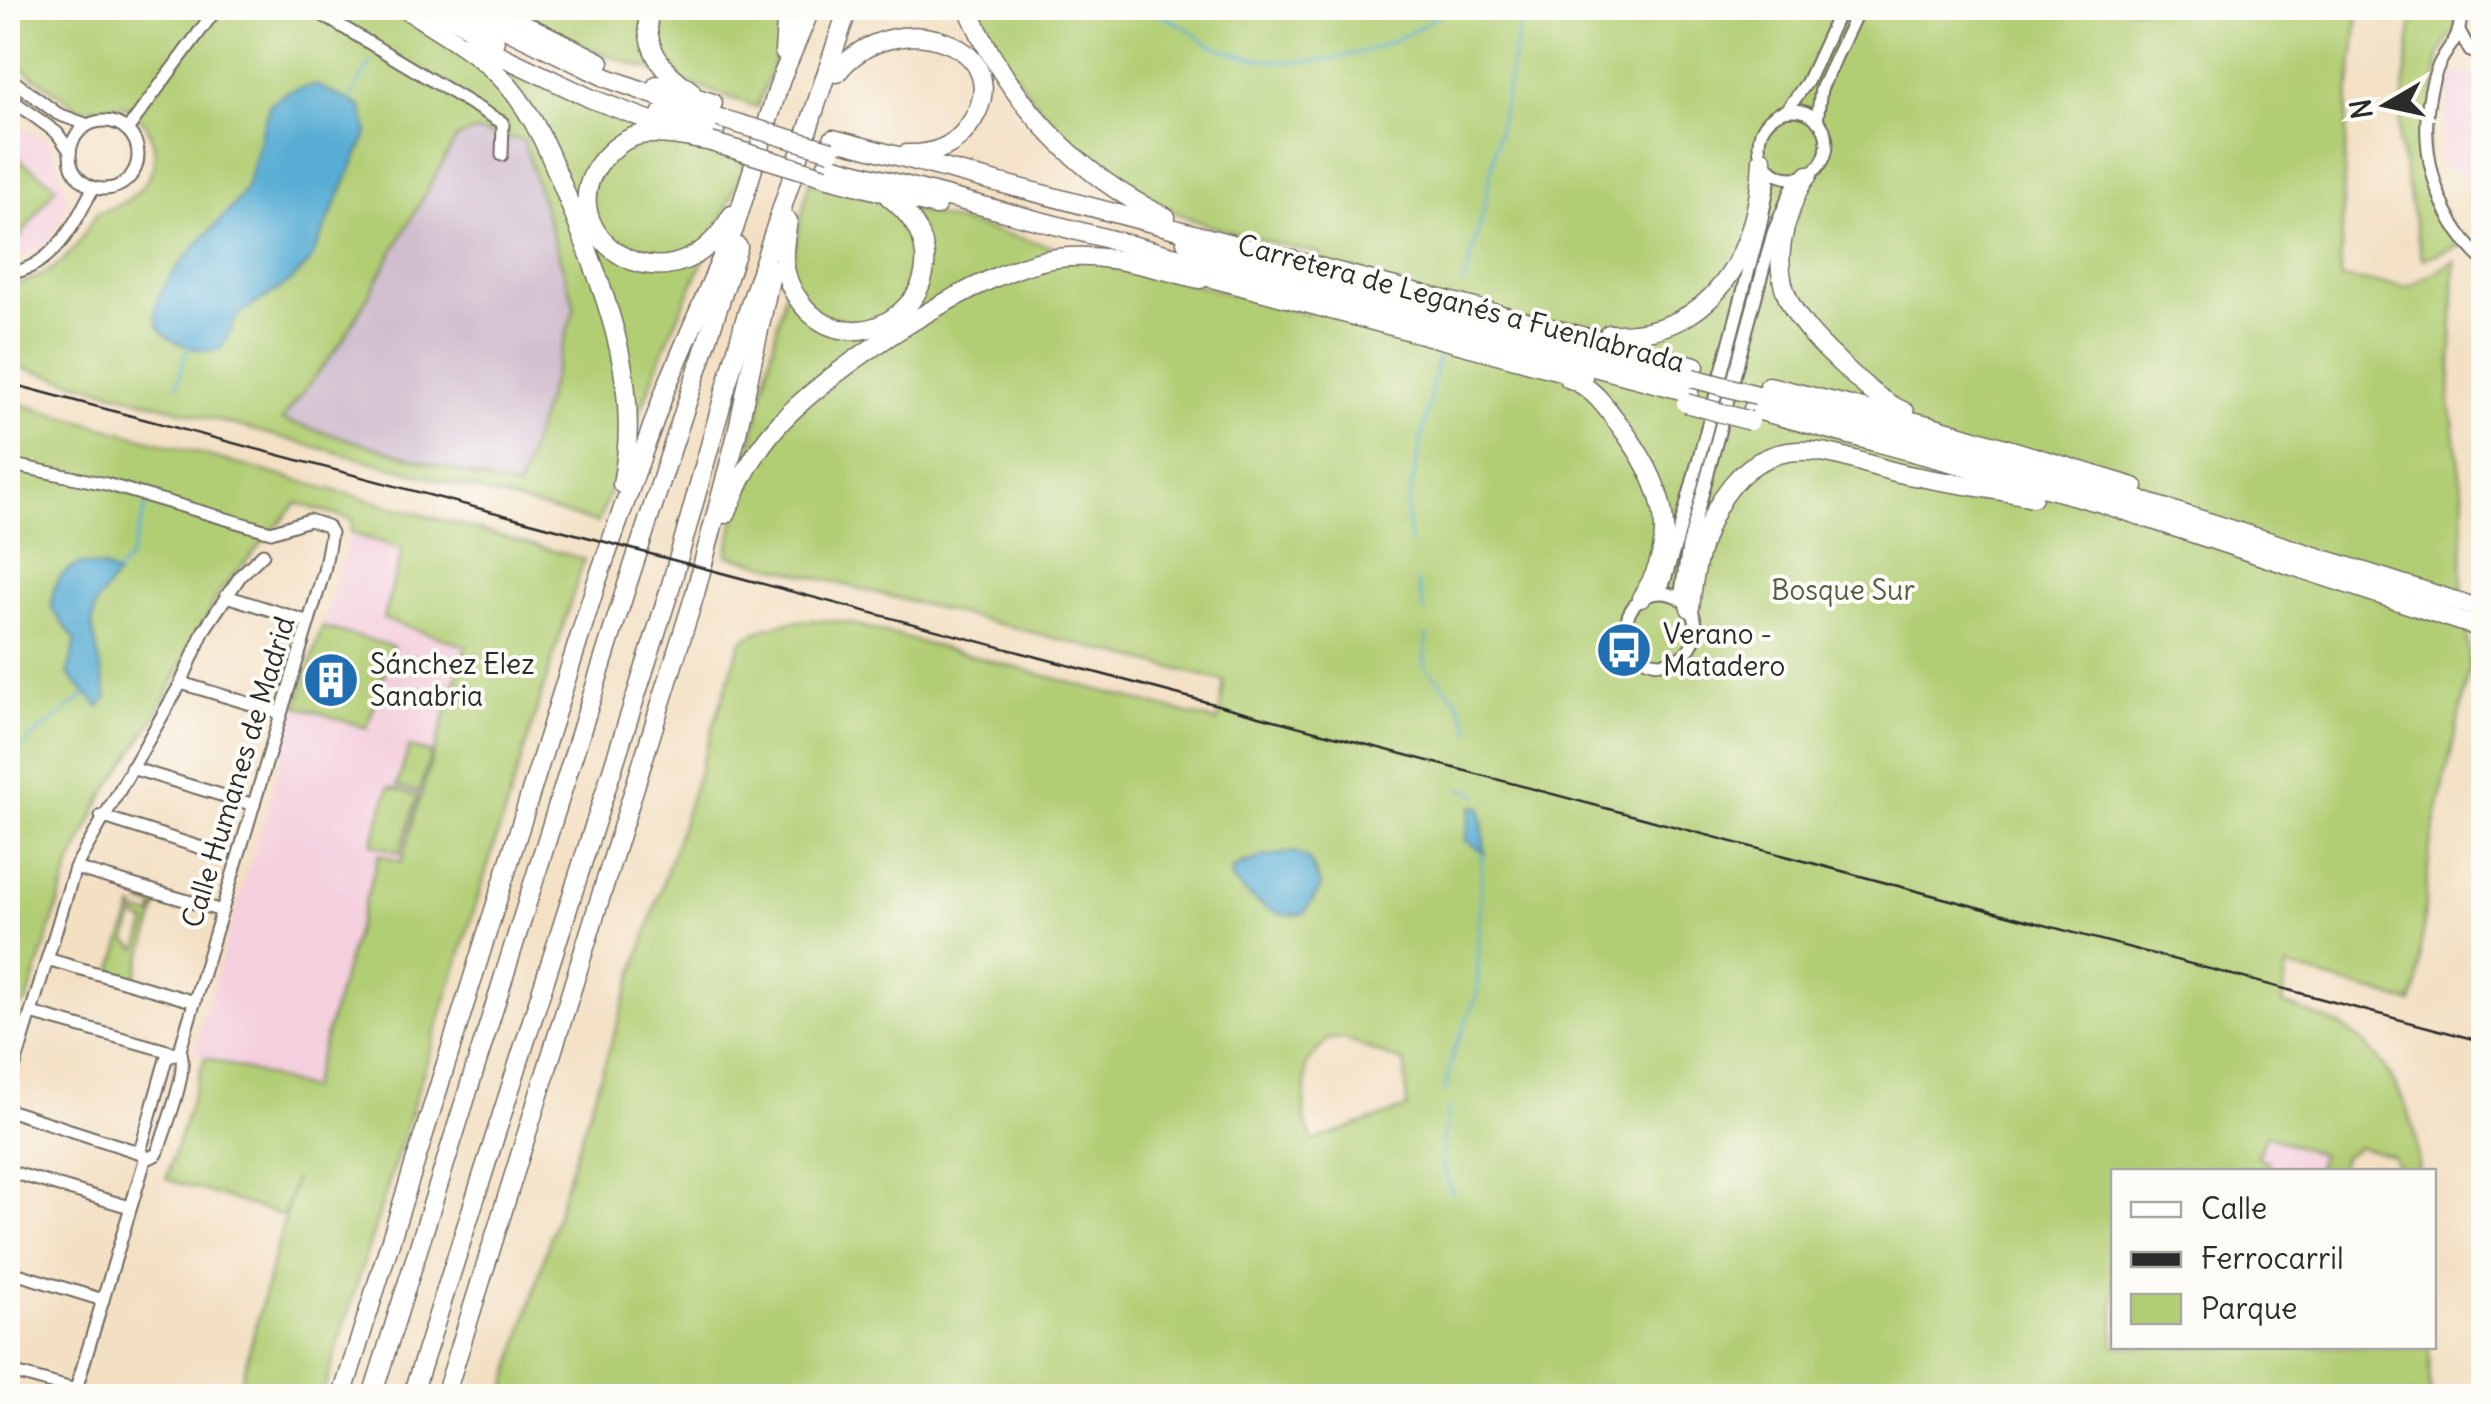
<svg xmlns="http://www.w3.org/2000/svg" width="2491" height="1404" viewBox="0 0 2491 1404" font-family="Delius,sans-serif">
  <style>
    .built { fill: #f4cfdd }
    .industrial { fill: #d0bdcd }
    .green { fill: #b2ce75; stroke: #6e7c50; stroke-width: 2.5; fill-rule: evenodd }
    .water { fill: #58add4; stroke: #426c80; stroke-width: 2.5 }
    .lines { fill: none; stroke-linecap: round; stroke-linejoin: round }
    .stream { stroke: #58add4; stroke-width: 2.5 }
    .minor-casing { stroke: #716a60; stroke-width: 15 }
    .highway-casing { stroke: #716a60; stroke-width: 21 }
    .minor { stroke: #fff; stroke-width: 11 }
    .highway { stroke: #fff; stroke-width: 18 }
    .rail { stroke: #2b2b2b; stroke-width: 2.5 }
    .highway-bridge-casing { stroke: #716a60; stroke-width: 21; stroke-linecap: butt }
    .highway-bridge { stroke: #fff; stroke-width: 18 }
    .labels { text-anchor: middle; stroke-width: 8; stroke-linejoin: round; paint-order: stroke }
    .street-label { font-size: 28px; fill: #2b2b2b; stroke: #fdfcf7 }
    .park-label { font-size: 28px; fill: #545c41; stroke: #fdfcf7 }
    .poi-label { font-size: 28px; fill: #2b2b2b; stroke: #fdfcf7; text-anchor: start }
  </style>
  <rect width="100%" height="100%" fill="#fdfcf7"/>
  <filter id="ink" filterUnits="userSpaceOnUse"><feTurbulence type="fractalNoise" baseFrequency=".01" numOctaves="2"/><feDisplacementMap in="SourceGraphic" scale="20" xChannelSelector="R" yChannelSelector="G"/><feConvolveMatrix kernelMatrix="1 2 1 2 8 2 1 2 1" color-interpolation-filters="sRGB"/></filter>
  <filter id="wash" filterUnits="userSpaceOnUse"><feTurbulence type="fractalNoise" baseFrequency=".0048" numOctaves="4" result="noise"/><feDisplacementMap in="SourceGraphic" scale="40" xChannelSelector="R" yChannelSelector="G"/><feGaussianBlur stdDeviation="2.25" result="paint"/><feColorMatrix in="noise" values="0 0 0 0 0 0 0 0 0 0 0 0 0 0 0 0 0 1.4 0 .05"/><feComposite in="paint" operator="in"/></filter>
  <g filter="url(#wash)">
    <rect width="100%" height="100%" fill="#f3dfc2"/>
    <g class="built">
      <polygon points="2449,74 2483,75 2483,247 2463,170 2442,167"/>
      <polygon points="8,115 54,148 69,204 48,244 8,265"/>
      <polygon points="350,533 404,549 466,645 401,862 379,855 310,1089 193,1053 297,706 367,727 393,647 322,627"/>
      <polygon points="2265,1135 2322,1155 2316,1172 2266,1171 2269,1162 2257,1158"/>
    </g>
    <polygon class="industrial" points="475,131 523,139 575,307 518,489 281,421 344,338 457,136"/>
    <g class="green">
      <path d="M8 8H385C497 77 623 119 746 164L665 346 598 523 8 364V287C59 274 71 256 97 213 136 202 169 173 148 128 144 120 131 112 124 105L79 109 8 58ZM475 131 523 140 575 307 518 489 282 420 344 339 457 137Z"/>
      <polygon points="508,8 796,8 757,107 594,50"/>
      <path d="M979 8H2359L2347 112 2340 278 2407 287 2455 261 2450 403 2464 499 2462 581 2470 667 2430 847 2418 985 2412 1003 2287 967 2282 1004C2304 1012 2328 1018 2347 1030 2389 1057 2421 1123 2418 1171H2400L2392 1156 2359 1147 2344 1157 2340 1171H2316L2321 1155 2266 1135 2257 1157 2269 1162 2266 1171 2114 1172V1346L2429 1347 2430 1393 2447 1396H503L569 1174 741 641C773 620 812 617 849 623L1218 722 1224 681 727 555 809 182 1307 314 1320 254C1274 243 1223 233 1179 214 1095 176 1013 94 979 8ZM1294 852 1314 868 1321 887 1304 913C1277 922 1249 898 1232 879L1241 863ZM1328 1039H1344L1405 1063 1407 1108 1313 1141 1304 1119 1306 1065Z"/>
      <polygon points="2414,8 2457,8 2455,27 2439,56 2425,173 2459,246 2422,259 2398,139"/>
      <polygon points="8,151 56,186 9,253 8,251"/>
      <polygon points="8,401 584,559 322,1396 237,1396 295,1179 283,1216 166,1179 205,1057 310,1089 379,854 401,862 466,646 383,619 403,549 350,533 352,520 297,503 220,591 152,723 102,798 71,864 27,1002 19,1006 8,1025"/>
      <polygon points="322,627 393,646 367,728 297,706"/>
      <polygon points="409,747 431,753 419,792 397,786"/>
      <polygon points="389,787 418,796 400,853 372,844"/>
      <polygon points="143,894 160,899 135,979 112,972 133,907 136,908 127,941 138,949 147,922 137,919 138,912 152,916 155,907 142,905"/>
    </g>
    <g class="water">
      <path d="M315 85 361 106 368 132 310 262 290 282 238 315 221 349C208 353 198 350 184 345 100 314 227 225 244 191 256 164 260 131 270 103L289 91Z"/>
      <path d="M81 564 103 567 117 575 96 604 92 625 107 698 99 708C89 693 78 689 68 673L76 641 52 609C51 587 58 571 81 564Z"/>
      <polygon points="1472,806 1481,807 1485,853 1465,840"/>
      <path d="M1294 852 1309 860 1321 887 1304 913C1277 922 1249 898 1232 879V869L1262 857Z"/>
    </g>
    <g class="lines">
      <g class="stream">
        <path d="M1143 8C1157 15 1173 19 1185 27 1194 32 1200 41 1210 45 1292 79 1380 59 1449 8"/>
        <polyline points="348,102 372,60"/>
        <polyline points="1463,285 1481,221 1523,8"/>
        <polyline points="177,386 188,346"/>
        <polyline points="1410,544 1407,512 1438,356"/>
        <polyline points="114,576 130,558 147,503"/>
        <polyline points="1417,581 1425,613"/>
        <polyline points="1427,636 1424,665 1458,701 1471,732"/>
        <polyline points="8,763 31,738 90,691"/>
        <polyline points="1462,789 1479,794"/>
        <polyline points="1445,1092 1452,1056 1477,995 1482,852"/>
        <polyline points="1448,1108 1441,1160 1452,1194"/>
      </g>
    </g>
  </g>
  <g filter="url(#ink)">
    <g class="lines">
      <g class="minor-casing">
        <g id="minor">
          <polyline points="311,8 503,123 502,155"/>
          <path d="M2461 8C2462 46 2444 44 2434 77 2415 142 2434 215 2484 261"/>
          <polyline points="2461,34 2470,51 2484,55"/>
          <polyline points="8,77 58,114 88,125"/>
          <polyline points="8,97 57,133 70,151"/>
          <polyline points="1787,110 1807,82 1841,8"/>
          <circle cx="1793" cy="144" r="34"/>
          <circle cx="104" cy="155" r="34"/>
          <polyline points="1817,121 1821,89 1859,8"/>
          <polyline points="127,130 217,8"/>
          <path d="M8 274C54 266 73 227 93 188"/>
          <polyline points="2484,388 2484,417"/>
          <path d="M8 464 106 484 271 532 309 520 327 526 331 533 324 571 180 1050C190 1070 164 1131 157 1154L145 1160 141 1148 166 1059 180 1050"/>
          <polyline points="1654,593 1664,583 1676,544 1760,228 1769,183 1768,167"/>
          <circle cx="1661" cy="628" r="35"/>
          <polyline points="226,596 309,622"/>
          <polyline points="1680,598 1688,547 1773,233 1796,179"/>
          <polyline points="181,683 281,713"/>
          <polyline points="131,768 254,805"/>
          <polyline points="101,816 224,855"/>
          <polyline points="75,868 222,911"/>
          <polyline points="47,959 195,1002"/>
          <polyline points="31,1013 171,1052"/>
          <polyline points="8,1088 75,868 181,683 204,630 241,575 263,554"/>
          <polyline points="8,1110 141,1153"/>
          <polyline points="8,1171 130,1207"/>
          <polyline points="8,1271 103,1300"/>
          <polyline points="8,1371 76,1390"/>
          <polyline points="74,1396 145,1160"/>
        </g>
      </g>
      <g class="highway-casing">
        <g id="highway">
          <path d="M404 8C439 31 479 52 507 84 539 121 555 167 573 212 608 302 642 386 622 484"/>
          <polyline points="434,8 495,41"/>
          <polyline points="464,8 607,78 719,118"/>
          <polyline points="492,8 600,62"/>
          <path d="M649 8C643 46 660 70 691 91"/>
          <path d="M968 8C1005 96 1077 177 1166 217"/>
          <polyline points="472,42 592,99 673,129"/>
          <polyline points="784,52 787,8"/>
          <path d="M837 73C893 0 1027 46 968 127 953 148 930 155 906 154"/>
          <polyline points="657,85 713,103"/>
          <polyline points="661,114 715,132"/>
          <polyline points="833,139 1695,366"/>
          <path d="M711 142C691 138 670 133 650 134 633 134 620 142 609 153 534 224 667 329 732 215"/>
          <polyline points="827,165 1689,392"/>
          <path d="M1808 175C1796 189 1792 206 1786 224 1768 286 1794 319 1837 360 1859 381 1878 400 1905 412"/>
          <polyline points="825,177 936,206"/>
          <path d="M788 221C786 234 783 248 784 260 785 277 791 290 801 303 862 381 987 274 889 197"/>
          <polyline points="1186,242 1692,378"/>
          <polyline points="1193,273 1583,377"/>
          <path d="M1609 334C1713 338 1759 253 1762 159"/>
          <path d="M1568 378C1591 386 1604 404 1618 423 1660 478 1685 536 1641 598"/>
          <polyline points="1769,386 1932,426 2134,487"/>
          <polyline points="1757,395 2098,487 2484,610"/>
          <polyline points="1753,409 2098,502 2484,629"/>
          <path d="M726 514C740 480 755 450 780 423 830 368 985 266 1058 258 1107 252 1153 268 1200 279"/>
          <path d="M1690 608C1696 544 1721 455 1798 451 1834 449 1869 467 1904 474 1946 483 1990 488 2033 497"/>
          <polyline points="342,1396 597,581 666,388 734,229 781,79 808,15"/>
          <polyline points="372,1396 627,585 738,247"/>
          <polyline points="412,1396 669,592 745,320 848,8"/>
          <polyline points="445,1396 695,594 736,438 772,269"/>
        </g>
      </g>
      <use href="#minor" class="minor"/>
      <use href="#highway" class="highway"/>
      <polyline class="rail" points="8,383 2484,1042"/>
      <g class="highway-bridge-casing">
        <g id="highway-bridge">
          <polyline points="719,118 831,151"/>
          <polyline points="711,142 825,177"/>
          <polyline points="1692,378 1757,395"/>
          <polyline points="1686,403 1750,421"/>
        </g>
      </g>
      <use href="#highway-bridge" class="highway-bridge"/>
    </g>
  </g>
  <defs>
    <g id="bus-disc" transform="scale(2.875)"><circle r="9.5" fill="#1f6fb2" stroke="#fdfcf7"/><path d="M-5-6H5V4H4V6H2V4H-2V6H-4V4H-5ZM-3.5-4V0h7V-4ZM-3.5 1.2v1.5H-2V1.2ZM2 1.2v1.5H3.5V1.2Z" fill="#fff"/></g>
    <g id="building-disc" transform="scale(2.875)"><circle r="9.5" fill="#1f6fb2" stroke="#fdfcf7"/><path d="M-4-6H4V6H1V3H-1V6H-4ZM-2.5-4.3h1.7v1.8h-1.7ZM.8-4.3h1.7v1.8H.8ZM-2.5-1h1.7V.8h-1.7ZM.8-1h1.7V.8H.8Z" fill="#fff"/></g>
  </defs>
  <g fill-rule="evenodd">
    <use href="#bus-disc" x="1624" y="650"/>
    <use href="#building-disc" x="331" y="680"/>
  </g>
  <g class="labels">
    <g class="street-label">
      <text transform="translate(1461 303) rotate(15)" y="10">Carretera de Leganés a Fuenlabrada</text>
      <text transform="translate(238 772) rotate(-73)" y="10">Calle Humanes de Madrid</text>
    </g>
    <g class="park-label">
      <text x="1843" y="600">Bosque Sur</text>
    </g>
    <g class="poi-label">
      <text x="1663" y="644">Verano -<tspan x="1663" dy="32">Matadero</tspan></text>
      <text x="370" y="674">Sánchez Elez<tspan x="370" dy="32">Sanabria</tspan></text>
    </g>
  </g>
  <rect width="2491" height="1404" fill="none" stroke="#fdfcf7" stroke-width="40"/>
  <rect x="2111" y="1169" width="325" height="180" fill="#fdfcf7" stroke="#a9a8a5" stroke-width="2.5"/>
  <rect x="2131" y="1202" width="50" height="15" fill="#ffffff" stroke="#a9a8a5" stroke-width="2.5"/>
  <text x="2201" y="1219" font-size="30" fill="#2b2b2b">Calle</text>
  <rect x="2131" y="1252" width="50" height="15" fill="#2b2b2b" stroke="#a9a8a5" stroke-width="2.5"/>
  <text x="2201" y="1269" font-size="30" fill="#2b2b2b">Ferrocarril</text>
  <rect x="2131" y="1294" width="50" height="30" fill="#b2ce75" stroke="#a9a8a5" stroke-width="2.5"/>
  <text x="2201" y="1319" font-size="30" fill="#2b2b2b">Parque</text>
  <g transform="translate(2386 105) rotate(261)" stroke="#fdfcf7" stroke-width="8" paint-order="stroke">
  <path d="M0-8L18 38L0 25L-18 38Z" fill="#2b2b2b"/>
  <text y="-15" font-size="28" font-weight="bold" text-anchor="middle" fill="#2b2b2b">N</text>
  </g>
</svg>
